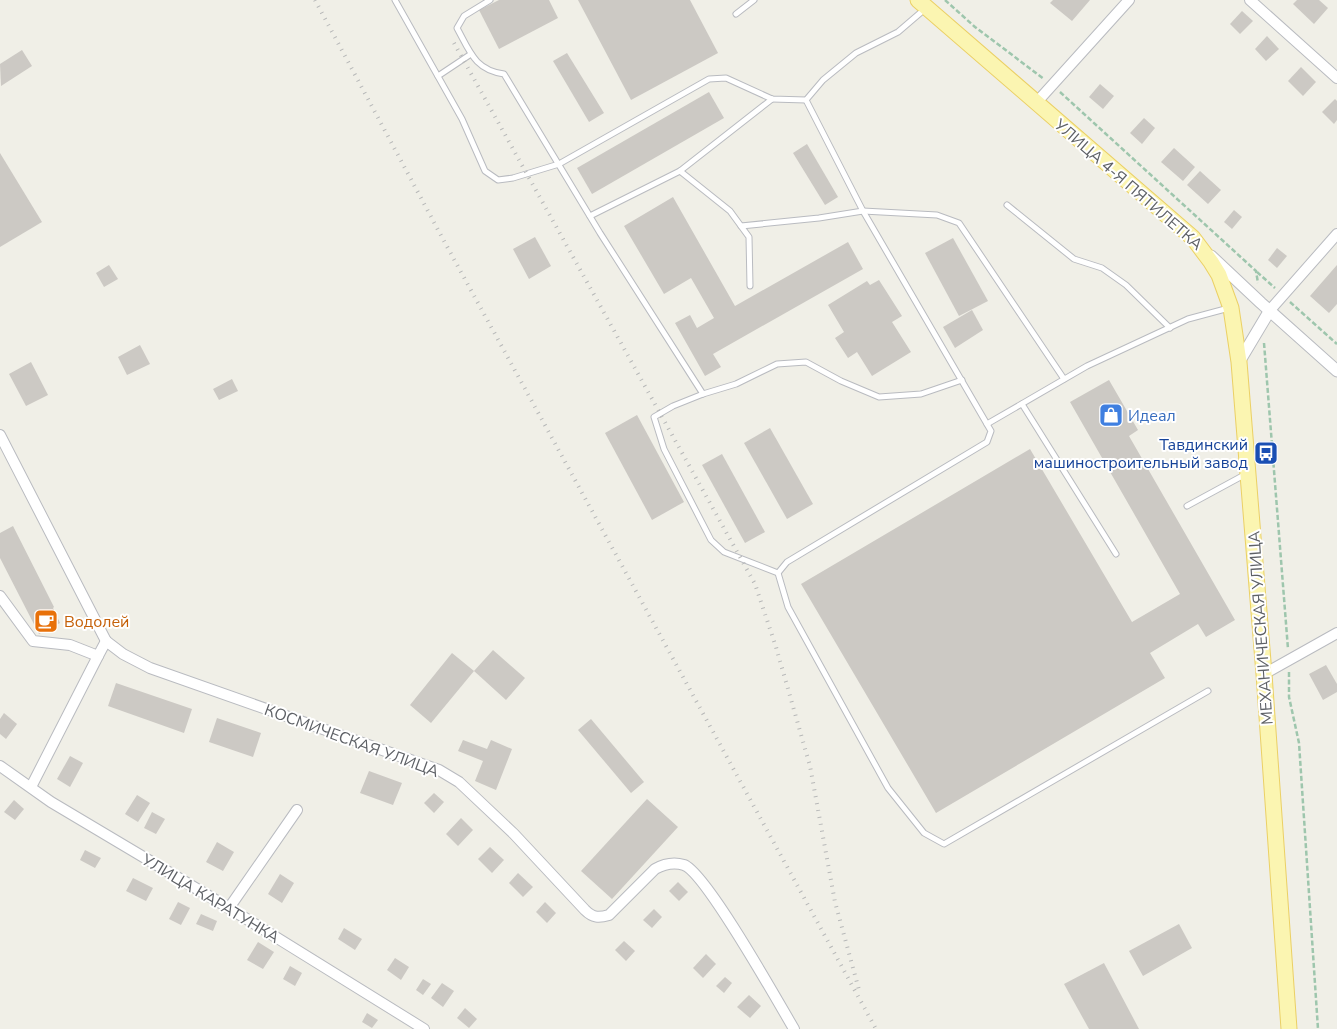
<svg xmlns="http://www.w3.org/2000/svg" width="1337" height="1029" viewBox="0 0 1337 1029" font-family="'Nunito Sans',sans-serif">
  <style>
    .building { fill: #ccc9c4 }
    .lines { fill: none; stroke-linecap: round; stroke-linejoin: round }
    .service-casing { stroke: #b9bbc0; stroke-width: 7 }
    .minor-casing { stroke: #b9bbc0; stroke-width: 12 }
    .tertiary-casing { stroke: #b9bbc0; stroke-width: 13 }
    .primary-casing { stroke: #ebd065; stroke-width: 17 }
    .path { stroke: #9ec6ad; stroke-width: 2.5; stroke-dasharray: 5 2.5; stroke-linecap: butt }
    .service { stroke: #fff; stroke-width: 5 }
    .minor { stroke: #fff; stroke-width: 10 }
    .tertiary { stroke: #fff; stroke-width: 11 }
    .primary { stroke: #fbf5b1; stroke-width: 15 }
    .rail { stroke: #b7b8b8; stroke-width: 4; stroke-dasharray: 1 6; stroke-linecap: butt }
    .labels { text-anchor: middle; stroke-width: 4; stroke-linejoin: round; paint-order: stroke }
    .street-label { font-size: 16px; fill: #5e6166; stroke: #fff }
    .shop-label { font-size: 16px; fill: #366cbe; stroke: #fff; text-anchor: start }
    .transit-label { font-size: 16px; fill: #164399; stroke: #fff; text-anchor: end }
    .food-label { font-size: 16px; fill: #c56008; stroke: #fff; text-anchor: start }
  </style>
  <rect width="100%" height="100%" fill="#f0efe7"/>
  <g class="building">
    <polygon points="499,0 549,0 558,18 499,49 479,10"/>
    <polygon points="578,0 690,0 718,53 631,100"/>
    <polygon points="1053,0 1090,0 1072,21 1050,3"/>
    <polygon points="1297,0 1319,0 1328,8 1314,24 1293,4"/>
    <polygon points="1242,11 1253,21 1240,34 1230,24"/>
    <polygon points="1267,36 1279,49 1266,61 1255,49"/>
    <polygon points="22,50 32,66 1,86 0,64"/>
    <polygon points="567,53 604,113 589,122 553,61"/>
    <polygon points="1301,67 1316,82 1303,96 1288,81"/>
    <polygon points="1100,84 1114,96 1103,109 1089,97"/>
    <polygon points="709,92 724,118 592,194 577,168"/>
    <polygon points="1335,99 1337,101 1337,120 1334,124 1322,112"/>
    <polygon points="1144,118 1155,128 1142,144 1130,133"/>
    <polygon points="807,144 838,197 825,205 793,153"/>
    <polygon points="1174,148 1195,167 1183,181 1161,162"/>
    <polygon points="0,153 42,222 0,247"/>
    <polygon points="1200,171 1221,190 1208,204 1187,185"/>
    <polygon points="673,197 735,306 848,242 863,269 713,354 721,367 705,376 675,323 690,315 697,328 714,318 691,278 664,294 624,226"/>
    <polygon points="1234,210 1242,217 1232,229 1224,222"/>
    <polygon points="535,237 551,266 529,279 513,249"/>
    <polygon points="953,238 988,301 959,316 925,253"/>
    <polygon points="1277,248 1287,256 1277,268 1268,260"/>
    <polygon points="109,265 118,279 104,287 96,273"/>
    <polygon points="1337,265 1337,304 1329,313 1310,296"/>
    <polygon points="879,280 902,316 892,322 911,352 872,376 857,352 848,358 835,338 844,332 828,305 867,281 870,285"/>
    <polygon points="972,310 983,330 955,348 943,327"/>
    <polygon points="140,345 150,364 127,375 118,357"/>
    <polygon points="31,362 48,395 26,406 9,374"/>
    <polygon points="232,379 238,391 219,400 213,389"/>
    <polygon points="1109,380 1138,430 1129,436 1235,620 1206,637 1198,624 1150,653 1165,678 936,813 801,584 1030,449 1132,622 1180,594 1070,402"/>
    <polygon points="637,415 684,502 652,520 605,433"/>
    <polygon points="770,428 813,504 787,519 744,443"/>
    <polygon points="722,454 765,532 745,543 702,465"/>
    <polygon points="13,526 54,607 53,608 60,623 39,634 0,558 0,533"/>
    <polygon points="493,650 525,678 506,700 474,671"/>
    <polygon points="452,653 474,671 431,723 410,705"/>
    <polygon points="1326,665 1337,684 1337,692 1323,700 1309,674"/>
    <polygon points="116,683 192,709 184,733 108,706"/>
    <polygon points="4,713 17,724 6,739 0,734 0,719"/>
    <polygon points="217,718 261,733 253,757 209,742"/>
    <polygon points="591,719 644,782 631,793 578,730"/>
    <polygon points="463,740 487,749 491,740 512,749 496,790 475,781 483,761 458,751"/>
    <polygon points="70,756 83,763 70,787 57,779"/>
    <polygon points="369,771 402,783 393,805 360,793"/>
    <polygon points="434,793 444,802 434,813 424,803"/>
    <polygon points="137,795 150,803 138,822 125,814"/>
    <polygon points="647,799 678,827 612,899 581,871"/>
    <polygon points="14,800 24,809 15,820 4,812"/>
    <polygon points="152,812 165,819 156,834 144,828"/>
    <polygon points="461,818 473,830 458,846 446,834"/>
    <polygon points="217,842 234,852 223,871 206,862"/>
    <polygon points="490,847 504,860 492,873 478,859"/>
    <polygon points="85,850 101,858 95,868 80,860"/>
    <polygon points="518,873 533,887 523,897 509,883"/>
    <polygon points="280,874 294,883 282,903 268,894"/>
    <polygon points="133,878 153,888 146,901 126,891"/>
    <polygon points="678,882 688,892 679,901 669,891"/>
    <polygon points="178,902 190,908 181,925 169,919"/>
    <polygon points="545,902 556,913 547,923 536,912"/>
    <polygon points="654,909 662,917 652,928 643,920"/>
    <polygon points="201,914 217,921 213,931 196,924"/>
    <polygon points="1179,924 1192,948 1143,976 1129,951"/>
    <polygon points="344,928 362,939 355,950 338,939"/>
    <polygon points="624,941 635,951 626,961 615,950"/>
    <polygon points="258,942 274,952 263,969 247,960"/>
    <polygon points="706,954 716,964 703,978 693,968"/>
    <polygon points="395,958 409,967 401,980 387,970"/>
    <polygon points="1104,963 1139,1029 1089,1029 1064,984"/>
    <polygon points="290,966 302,973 295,986 283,979"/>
    <polygon points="725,977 732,983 724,993 716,986"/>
    <polygon points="423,979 431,984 423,995 416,990"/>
    <polygon points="442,983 454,991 443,1007 431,998"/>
    <polygon points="749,995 761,1006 750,1018 737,1007"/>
    <polygon points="465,1008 477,1019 469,1028 457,1018"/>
    <polygon points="367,1013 378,1020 372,1028 362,1022"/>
  </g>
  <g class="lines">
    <g class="service-casing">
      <g id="service">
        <polyline points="395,0 462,119 485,171 498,180 513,178 559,164 709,79 726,78 772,99 806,100 823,80 856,53 898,32 926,8"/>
        <path d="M490 0 464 16 457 28C470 52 475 70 504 74L600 233 703 394"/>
        <polyline points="736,14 754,0"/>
        <polyline points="438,76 471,54"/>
        <polyline points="806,100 863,211 991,431 987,442 787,562 778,573 788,607 888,788 924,833 944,844 1208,691"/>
        <polyline points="680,171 730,211 749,237 750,286"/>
        <polyline points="1007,205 1074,259 1102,268 1126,285 1170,328"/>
        <polyline points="590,216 680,171 772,99"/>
        <polyline points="741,226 819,218 863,211 937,215 959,223 1064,379"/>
        <polyline points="1022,404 1116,554"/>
        <polyline points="987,424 1087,366 1188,319 1229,308"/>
        <polyline points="1187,506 1246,474"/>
        <polyline points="778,573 724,552 711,540 664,449 654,417 673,406 703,394 736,384 777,364 806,362 841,381 879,397 921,394 962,380"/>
      </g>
    </g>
    <g class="minor-casing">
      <g id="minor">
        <polyline points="1250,0 1337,78"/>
        <polyline points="1036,103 1129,0"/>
        <polyline points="1270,310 1337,234"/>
        <polyline points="0,435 106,641"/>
        <path d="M0 596 33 641 70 645 98 656 106 641 123 654 150 668 439 770 459 782 514 834 585 910C593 918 599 918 609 915L655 869C664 864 674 862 684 865 706 873 778 1002 794 1029"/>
        <polyline points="1264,674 1337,633"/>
        <polyline points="0,766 51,802 229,908 424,1029"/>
        <polyline points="31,787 98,656"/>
        <polyline points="229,908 297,810"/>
      </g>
    </g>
    <g class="tertiary-casing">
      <g id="tertiary">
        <polyline points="1211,256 1261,303 1337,371"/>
        <polyline points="1239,362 1270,310"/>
      </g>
    </g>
    <g class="primary-casing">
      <polyline id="primary" points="918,0 1193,238 1211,262 1219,275 1231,308 1239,362 1264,674 1289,1029"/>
    </g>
    <g class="path">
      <polyline points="945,0 975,27 1044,79"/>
      <polyline points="1060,92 1256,271 1258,283"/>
      <polyline points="1257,272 1275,288"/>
      <polyline points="1290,302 1337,344"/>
      <polyline points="1264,343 1288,649"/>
      <polyline points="1289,672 1289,697 1299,743 1318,1029"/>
    </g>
    <use href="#service" class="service"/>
    <use href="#minor" class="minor"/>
    <use href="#tertiary" class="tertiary"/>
    <use href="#primary" class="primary"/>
    <g class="rail">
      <polyline points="315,0 444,241 876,1029"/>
      <polyline points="454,43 755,584 776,647 810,766 835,902 859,990"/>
    </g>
  </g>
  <defs>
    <g id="shop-square" transform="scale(1.25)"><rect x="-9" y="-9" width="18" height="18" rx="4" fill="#3f7fe0" stroke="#fff"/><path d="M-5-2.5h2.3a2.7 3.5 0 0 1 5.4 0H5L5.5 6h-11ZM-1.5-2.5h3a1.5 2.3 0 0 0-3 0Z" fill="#fff"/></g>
    <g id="bus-square" transform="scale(1.25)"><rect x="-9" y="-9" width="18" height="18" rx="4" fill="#1a4fb4" stroke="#fff"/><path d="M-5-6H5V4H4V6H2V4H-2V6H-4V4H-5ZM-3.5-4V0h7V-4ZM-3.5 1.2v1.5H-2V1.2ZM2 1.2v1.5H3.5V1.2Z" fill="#fff"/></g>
    <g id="cafe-square" transform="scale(1.25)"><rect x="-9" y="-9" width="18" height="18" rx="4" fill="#e8710a" stroke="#fff"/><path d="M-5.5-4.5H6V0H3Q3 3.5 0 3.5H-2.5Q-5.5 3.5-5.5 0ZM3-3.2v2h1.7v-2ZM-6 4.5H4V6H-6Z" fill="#fff"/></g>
  </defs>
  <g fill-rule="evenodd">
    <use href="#shop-square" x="1111" y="415"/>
    <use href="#bus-square" x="1266" y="453"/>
    <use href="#cafe-square" x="46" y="621"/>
  </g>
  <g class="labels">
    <g class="street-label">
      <text transform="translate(1129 184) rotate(41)" y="6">УЛИЦА 4-Я ПЯТИЛЕТКА</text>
      <text transform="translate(1260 628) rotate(-94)" y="6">МЕХАНИЧЕСКАЯ УЛИЦА</text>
      <text transform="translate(352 740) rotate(20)" y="6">КОСМИЧЕСКАЯ УЛИЦА</text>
      <text transform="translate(211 898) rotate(31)" y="6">УЛИЦА КАРАТУНКА</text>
    </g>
    <g class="shop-label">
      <text x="1128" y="421">Идеал</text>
    </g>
    <g class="transit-label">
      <text x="1248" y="450">Тавдинский<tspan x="1248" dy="18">машиностроительный завод</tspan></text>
    </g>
    <g class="food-label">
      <text x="64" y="627">Водолей</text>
    </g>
  </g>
</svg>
